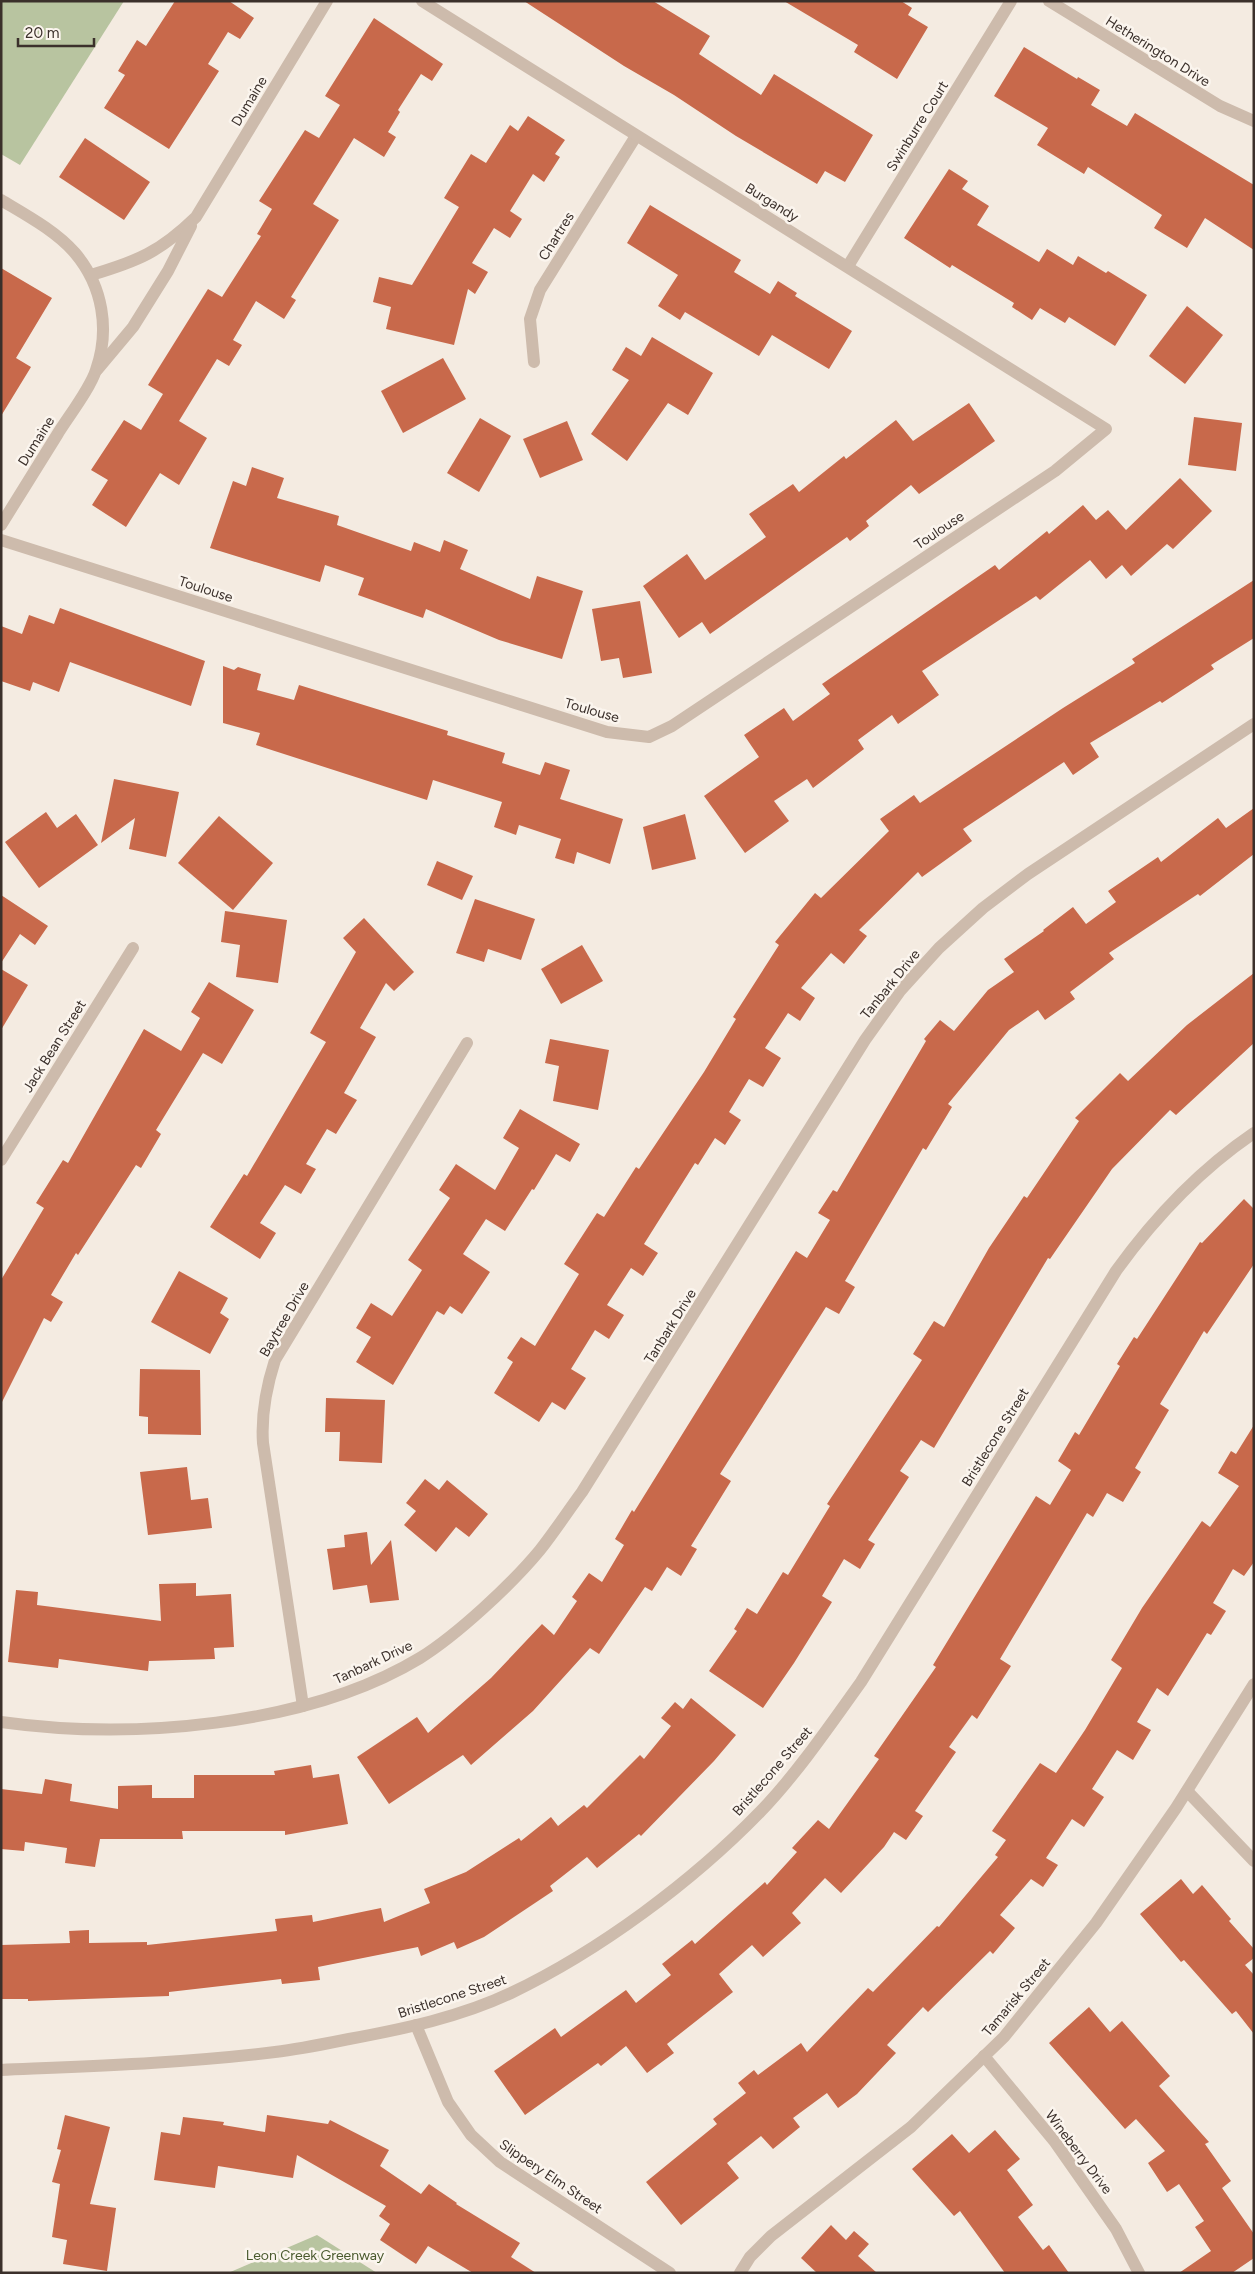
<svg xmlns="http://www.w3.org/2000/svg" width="1255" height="2274" viewBox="0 0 1255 2274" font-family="Figtree,sans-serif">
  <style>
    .green { fill: #b8c4a0 }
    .building { fill: #c8694b }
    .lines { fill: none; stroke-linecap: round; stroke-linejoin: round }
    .minor { stroke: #cdbbac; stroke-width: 12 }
    .labels { text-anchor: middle; stroke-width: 5; stroke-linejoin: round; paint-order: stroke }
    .street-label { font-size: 14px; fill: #3b302b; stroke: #fbf5ee }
    .park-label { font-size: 14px; fill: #4a5a2e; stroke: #fbf5ee }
  </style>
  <rect width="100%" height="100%" fill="#f4ebe1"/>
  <g class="green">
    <polygon points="1,1 124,1 20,165 1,154"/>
    <polygon points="317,2235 377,2273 228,2273"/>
  </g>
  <g class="building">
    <polygon points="175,1 229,1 254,18 240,39 228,32 208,64 219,71 169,149 104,108 125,75 118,71 137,40 146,46"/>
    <polygon points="524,1 653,1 710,36 699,54 761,95 774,74 873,135 845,182 825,171 817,184 736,136 674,95 624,66"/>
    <polygon points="784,1 901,1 912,8 908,15 928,27 897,79 854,52 858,45"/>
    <polygon points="374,18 443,64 432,81 421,74 398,110 400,112 388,132 396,137 384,157 354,138 313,204 339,220 291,297 296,300 284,319 256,301 233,340 242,345 229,366 217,359 179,421 207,438 179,485 160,473 126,527 92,505 108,480 91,470 124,420 141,430 163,394 148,385 208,289 222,297 261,236 257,234 272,209 259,201 305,130 319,138 340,105 325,96"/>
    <polygon points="1024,47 1077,79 1078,77 1100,90 1091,105 1127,126 1135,113 1254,185 1254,250 1205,218 1187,248 1154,228 1162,215 1088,167 1084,174 1037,145 1048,128 994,96"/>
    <polygon points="528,116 565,140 555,154 560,157 544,182 533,174 510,211 522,219 510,238 494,228 472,263 488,272 475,294 468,289 454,345 386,329 391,307 373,302 379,277 412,285 459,207 444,198 471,154 486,163 510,125 518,131"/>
    <polygon points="85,138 150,182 124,220 59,177"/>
    <polygon points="949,169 968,181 962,189 989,206 977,225 1039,262 1047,249 1073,265 1078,256 1106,273 1108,271 1147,295 1115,346 1069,317 1065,323 1040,308 1032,320 1012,307 1014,303 952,265 950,268 904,238"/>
    <polygon points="650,205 741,260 734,272 770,294 778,281 797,293 795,296 852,331 829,369 772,335 759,356 685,312 680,320 658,306 678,275 627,243"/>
    <polygon points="1,268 52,298 16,358 31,367 1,416"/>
    <polygon points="1187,306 1223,335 1185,384 1149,356"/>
    <polygon points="652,337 713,373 688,415 668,403 627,461 591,434 629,380 612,370 626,347 641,356"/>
    <polygon points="443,358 466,399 403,433 381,391"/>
    <polygon points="969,403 995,441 919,494 911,485 866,521 869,526 850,541 847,537 710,634 702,622 679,638 643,586 687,554 705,580 766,537 749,514 793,484 799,492 844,456 846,459 896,420 913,441"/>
    <polygon points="1194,417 1242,423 1236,471 1188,465"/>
    <polygon points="480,418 511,436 479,492 447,473"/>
    <polygon points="567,421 583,460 540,478 523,439"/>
    <polygon points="252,467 284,478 277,498 339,516 337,525 411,551 414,542 440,552 444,540 468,550 460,569 530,599 537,576 583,591 562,659 499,640 426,609 423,618 358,595 364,578 325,565 320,582 210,548 233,481 246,486"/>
    <polygon points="1180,478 1212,511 1173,549 1167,544 1131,576 1122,565 1106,579 1090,560 1040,600 1036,596 922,671 939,695 898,724 892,715 858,740 864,749 813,788 807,779 774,801 789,821 745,853 704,796 759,757 744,735 784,708 793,721 830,694 822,684 995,565 999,570 1047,531 1049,534 1083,505 1096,520 1108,510 1126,530"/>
    <polygon points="1254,580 1254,638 1211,665 1214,669 1162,703 1160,701 1090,743 1099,757 1073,775 1064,762 963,829 972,841 922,877 918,872 859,930 867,936 844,964 831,953 801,988 815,998 800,1021 788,1013 765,1048 781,1058 763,1087 749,1079 729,1112 741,1120 725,1145 715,1138 698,1165 695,1163 644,1244 658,1253 643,1276 631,1268 607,1305 624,1315 609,1339 595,1330 571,1369 586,1378 565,1410 552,1402 539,1422 494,1393 513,1362 507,1358 521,1337 535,1346 579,1274 564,1264 597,1213 604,1217 636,1167 639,1169 704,1072 736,1019 733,1017 779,945 775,942 815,893 821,898 889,831 880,819 914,795 920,803 1063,708 1135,663 1132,659"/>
    <polygon points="640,601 652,673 623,678 619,658 601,661 592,609"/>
    <polygon points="60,608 205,661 191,706 70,662 59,692 33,682 30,691 1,681 1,626 22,634 29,615 54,624"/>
    <polygon points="223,666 234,670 238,667 261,674 257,690 294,700 299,685 448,731 447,735 505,753 502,763 540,775 545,762 570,770 560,799 623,819 610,864 577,852 574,864 555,858 561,839 519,825 516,835 494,827 502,802 433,780 427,800 256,745 260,733 223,723"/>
    <polygon points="114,779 179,792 166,857 129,849 135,818 101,843"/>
    <polygon points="1254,808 1254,854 1200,896 1198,894 1109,953 1114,959 1070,992 1075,999 1045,1020 1038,1010 1009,1030 948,1104 952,1107 926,1150 923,1148 845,1281 855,1287 839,1314 826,1307 720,1474 731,1481 691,1546 697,1549 681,1576 667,1567 652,1591 645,1587 599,1654 590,1648 533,1711 471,1765 463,1755 389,1804 357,1757 417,1717 428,1733 491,1678 542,1624 554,1635 577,1601 572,1597 589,1573 602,1582 624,1545 615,1539 632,1510 634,1512 796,1251 807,1258 830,1220 818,1213 833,1190 837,1192 926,1041 924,1039 940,1020 954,1031 988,990 1014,972 1004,959 1044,931 1043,930 1073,907 1086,924 1116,902 1108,891 1158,857 1161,862 1218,818 1226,828"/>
    <polygon points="46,812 57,828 76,814 98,845 39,888 5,842"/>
    <polygon points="685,814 696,859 652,870 643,827"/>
    <polygon points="219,816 273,863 233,910 178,863"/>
    <polygon points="437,861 473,876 462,900 427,885"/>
    <polygon points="1,895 48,926 35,945 20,934 1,963"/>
    <polygon points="475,899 535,919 521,960 488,949 484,962 456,953"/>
    <polygon points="225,911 287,920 278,983 236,977 240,945 221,942"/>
    <polygon points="364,918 414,972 394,991 386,983 360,1028 376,1037 344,1093 357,1100 336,1134 327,1129 306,1164 316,1169 301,1194 285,1185 260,1223 276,1233 260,1259 210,1227 244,1174 247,1176 326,1042 310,1033 356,952 343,938"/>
    <polygon points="582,945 603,981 561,1004 541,969"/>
    <polygon points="1,969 28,985 1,1030"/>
    <polygon points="1254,973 1254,1043 1176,1115 1170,1110 1112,1169 1050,1259 1048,1258 934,1448 921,1440 900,1471 909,1477 868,1540 875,1544 860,1569 844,1559 822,1596 832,1602 794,1663 763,1708 709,1671 737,1631 734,1629 747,1608 757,1614 783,1572 788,1575 830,1506 827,1504 922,1360 913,1354 934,1321 944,1327 989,1248 1024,1196 1027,1198 1079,1121 1075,1118 1120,1073 1128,1081 1187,1025"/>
    <polygon points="209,982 254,1010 222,1064 203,1053 156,1130 161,1134 141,1168 136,1165 78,1255 76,1253 51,1295 63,1302 51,1322 44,1318 1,1404 1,1280 44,1208 36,1203 63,1160 68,1163 144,1029 181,1051 200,1018 191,1012"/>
    <polygon points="550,1039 609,1050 598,1110 553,1101 559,1066 545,1063"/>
    <polygon points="520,1109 580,1144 570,1162 556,1154 534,1190 532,1189 505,1231 486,1219 463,1254 490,1272 462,1314 450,1306 444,1315 437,1311 393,1385 356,1362 371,1337 356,1328 371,1303 392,1316 422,1270 408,1260 450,1198 439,1190 456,1164 495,1190 519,1148 503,1138"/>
    <polygon points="1244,1199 1254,1209 1254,1264 1207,1334 1204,1331 1160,1404 1169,1410 1135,1468 1141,1472 1123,1502 1107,1493 1093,1517 1087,1513 1040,1592 1000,1659 1011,1666 977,1719 972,1715 949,1747 956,1752 915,1811 923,1816 906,1840 894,1832 884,1847 841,1893 825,1878 792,1913 801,1923 763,1957 752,1945 719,1974 733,1992 667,2044 674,2053 647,2073 626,2046 601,2066 598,2063 525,2115 494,2071 555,2028 561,2037 626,1990 636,2003 671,1975 662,1964 692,1940 695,1944 765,1882 767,1885 797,1852 792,1848 818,1820 829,1829 879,1759 874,1756 936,1667 933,1665 1036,1496 1050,1505 1071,1470 1058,1461 1075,1432 1079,1435 1120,1366 1117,1364 1134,1337 1137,1339 1200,1242 1202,1243"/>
    <polygon points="179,1271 228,1298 220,1313 229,1319 210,1354 151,1322"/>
    <polygon points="140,1369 200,1370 201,1435 148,1434 148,1417 139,1416"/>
    <polygon points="326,1398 385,1400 382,1463 339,1461 340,1432 325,1432"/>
    <polygon points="1254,1425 1254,1562 1244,1576 1233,1569 1213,1603 1226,1611 1211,1635 1207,1633 1168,1696 1157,1688 1137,1722 1151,1730 1133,1760 1117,1750 1092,1789 1104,1797 1084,1827 1072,1819 1046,1858 1058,1865 1043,1887 1031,1879 1000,1915 1015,1928 993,1954 990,1951 928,2012 923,2007 887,2045 896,2053 857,2094 838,2108 827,2093 793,2118 800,2127 773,2149 761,2136 727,2163 739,2178 681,2225 646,2182 717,2124 713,2119 746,2093 738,2083 754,2070 758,2075 801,2043 807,2052 868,1988 873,1992 937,1926 939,1927 998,1857 995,1855 1006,1840 992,1831 1040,1763 1056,1773 1085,1730 1122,1668 1111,1660 1142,1608 1202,1521 1210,1527 1239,1486 1218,1473 1231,1451 1236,1454"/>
    <polygon points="187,1467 191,1500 208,1498 212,1528 148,1535 140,1472"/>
    <polygon points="425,1479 439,1490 447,1480 488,1514 469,1537 456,1527 436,1552 404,1525 416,1511 406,1503"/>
    <polygon points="367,1532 371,1565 391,1540 399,1600 370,1603 367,1585 333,1590 327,1549 345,1547 344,1535"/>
    <polygon points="196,1583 196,1596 231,1594 234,1647 214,1648 215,1659 149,1661 148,1671 59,1659 58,1668 8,1662 16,1590 38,1592 37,1605 161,1621 159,1584"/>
    <polygon points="691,1698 736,1735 714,1761 641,1836 639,1834 597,1868 587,1857 550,1886 553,1891 484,1937 457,1949 454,1942 421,1956 418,1947 318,1967 320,1980 282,1984 281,1979 169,1992 169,1996 28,2001 28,1999 1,1999 1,1945 70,1943 69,1931 89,1930 89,1943 147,1942 147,1945 277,1931 275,1919 312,1915 313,1922 381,1908 384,1922 430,1903 424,1889 466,1872 519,1838 521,1841 551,1817 558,1826 584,1805 587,1808 640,1755 644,1759 671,1726 661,1718 675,1702 683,1709"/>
    <polygon points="311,1765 313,1778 339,1774 348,1824 285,1835 285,1831 182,1831 183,1839 100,1839 95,1867 65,1863 67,1848 25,1842 24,1851 1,1849 1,1789 42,1794 45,1779 72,1784 70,1801 118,1809 118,1786 152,1785 152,1798 194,1798 194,1775 275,1775 274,1771"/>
    <polygon points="1181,1879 1193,1894 1202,1885 1231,1919 1229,1921 1254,1949 1254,1958 1245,1965 1254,1975 1254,2034 1236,2011 1232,2014 1184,1960 1181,1962 1140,1914"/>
    <polygon points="1089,2007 1110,2032 1122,2021 1170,2076 1159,2086 1209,2142 1205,2144 1231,2181 1222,2188 1254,2234 1254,2258 1232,2273 1179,2273 1211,2251 1195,2227 1204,2221 1179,2184 1167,2192 1148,2163 1165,2151 1136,2119 1125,2129 1049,2043"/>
    <polygon points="65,2115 110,2127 90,2204 116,2208 107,2271 63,2264 67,2240 52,2237 60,2184 52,2182 61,2150 57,2149"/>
    <polygon points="267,2115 328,2124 330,2120 389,2150 380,2166 421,2194 429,2184 457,2203 456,2204 520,2243 511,2257 536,2273 473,2273 428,2246 416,2264 380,2240 390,2224 379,2216 386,2206 297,2155 293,2178 218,2166 215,2188 154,2180 161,2132 180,2135 183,2117 224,2122 223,2125 265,2132"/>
    <polygon points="995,2130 1020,2159 1007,2170 1033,2205 1018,2217 1043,2250 1049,2245 1069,2273 1005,2273 960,2211 954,2216 912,2169 952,2134 969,2153"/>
    <polygon points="831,2225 846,2240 854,2231 869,2244 858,2256 877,2273 817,2273 801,2258"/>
  </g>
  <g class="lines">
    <g class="minor">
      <polyline points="1049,1 1220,106 1254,121"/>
      <path d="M1 200C26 215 56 231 75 253 103 286 110 330 96 370 90 389 68 417 57 435 38 465 20 495 1 525"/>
      <polyline points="848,266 1011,1"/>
      <path d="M91 275C138 261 160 252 196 217L327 1"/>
      <polyline points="534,362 530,319 540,290 636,136"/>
      <polyline points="97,370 133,327 168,271 191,226"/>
      <polyline points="1,540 607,732 649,737 672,726 1055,471 1106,429 422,1"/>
      <polyline points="1,1160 133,948"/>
      <path d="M303 1706 263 1443C261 1414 266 1388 275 1360L467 1043"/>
      <path d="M1 1722C130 1740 306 1727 420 1658 457 1635 512 1584 540 1550 555 1531 568 1511 582 1492L865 1040 900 991 939 948 983 908 1028 874 1254 724"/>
      <polyline points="1187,1791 1254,1861"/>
      <polyline points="416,2025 448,2102 471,2135 500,2162 670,2273"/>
      <polyline points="984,2056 1055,2142 1116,2229 1139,2273"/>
      <path d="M1 2070C92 2066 185 2063 275 2052 300 2049 324 2044 349 2039 403 2029 461 2017 511 1993 599 1951 692 1882 760 1812 796 1775 831 1724 861 1682L1116 1271C1155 1217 1198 1171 1254 1133"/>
      <polyline points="740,2273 750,2257 771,2236 911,2127 1004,2037 1096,1923 1176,1808 1254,1684"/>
    </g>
  </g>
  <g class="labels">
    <g class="street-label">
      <text transform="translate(1158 51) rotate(32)" y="5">Hetherington Drive</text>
      <text transform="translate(249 101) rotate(-59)" y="5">Dumaine</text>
      <text transform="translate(917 126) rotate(-58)" y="5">Swinburre Court</text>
      <text transform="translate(772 202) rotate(32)" y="5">Burgandy</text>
      <text transform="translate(556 236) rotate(-58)" y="5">Chartres</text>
      <text transform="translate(36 441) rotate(-58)" y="5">Dumaine</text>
      <text transform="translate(939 530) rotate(-34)" y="5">Toulouse</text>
      <text transform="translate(206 589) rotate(18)" y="5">Toulouse</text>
      <text transform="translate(592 710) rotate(16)" y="5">Toulouse</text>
      <text transform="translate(890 984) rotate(-51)" y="5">Tanbark Drive</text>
      <text transform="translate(54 1046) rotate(-58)" y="5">Jack Bean Street</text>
      <text transform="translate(284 1319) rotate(-60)" y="5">Baytree Drive</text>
      <text transform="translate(670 1326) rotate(-58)" y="5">Tanbark Drive</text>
      <text transform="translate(995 1437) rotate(-58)" y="5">Bristlecone Street</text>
      <text transform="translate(373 1662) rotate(-25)" y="5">Tanbark Drive</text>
      <text transform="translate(772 1771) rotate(-49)" y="5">Bristlecone Street</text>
      <text transform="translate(452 1996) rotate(-18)" y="5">Bristlecone Street</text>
      <text transform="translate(1016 1997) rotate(-50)" y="5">Tamarisk Street</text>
      <text transform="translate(1079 2152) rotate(53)" y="5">Wineberry Drive</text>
      <text transform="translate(551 2176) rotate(34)" y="5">Slippery Elm Street</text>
    </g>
    <g class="park-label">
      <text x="315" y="2260">Leon Creek Greenway</text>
    </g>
  </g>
  <rect width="1255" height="2274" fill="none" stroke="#3b302b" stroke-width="5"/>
  <path d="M18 38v8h76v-8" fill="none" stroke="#3b302b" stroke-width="2.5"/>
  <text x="25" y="38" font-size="15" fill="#3b302b" stroke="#fbf5ee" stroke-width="4" paint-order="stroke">20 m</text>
</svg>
